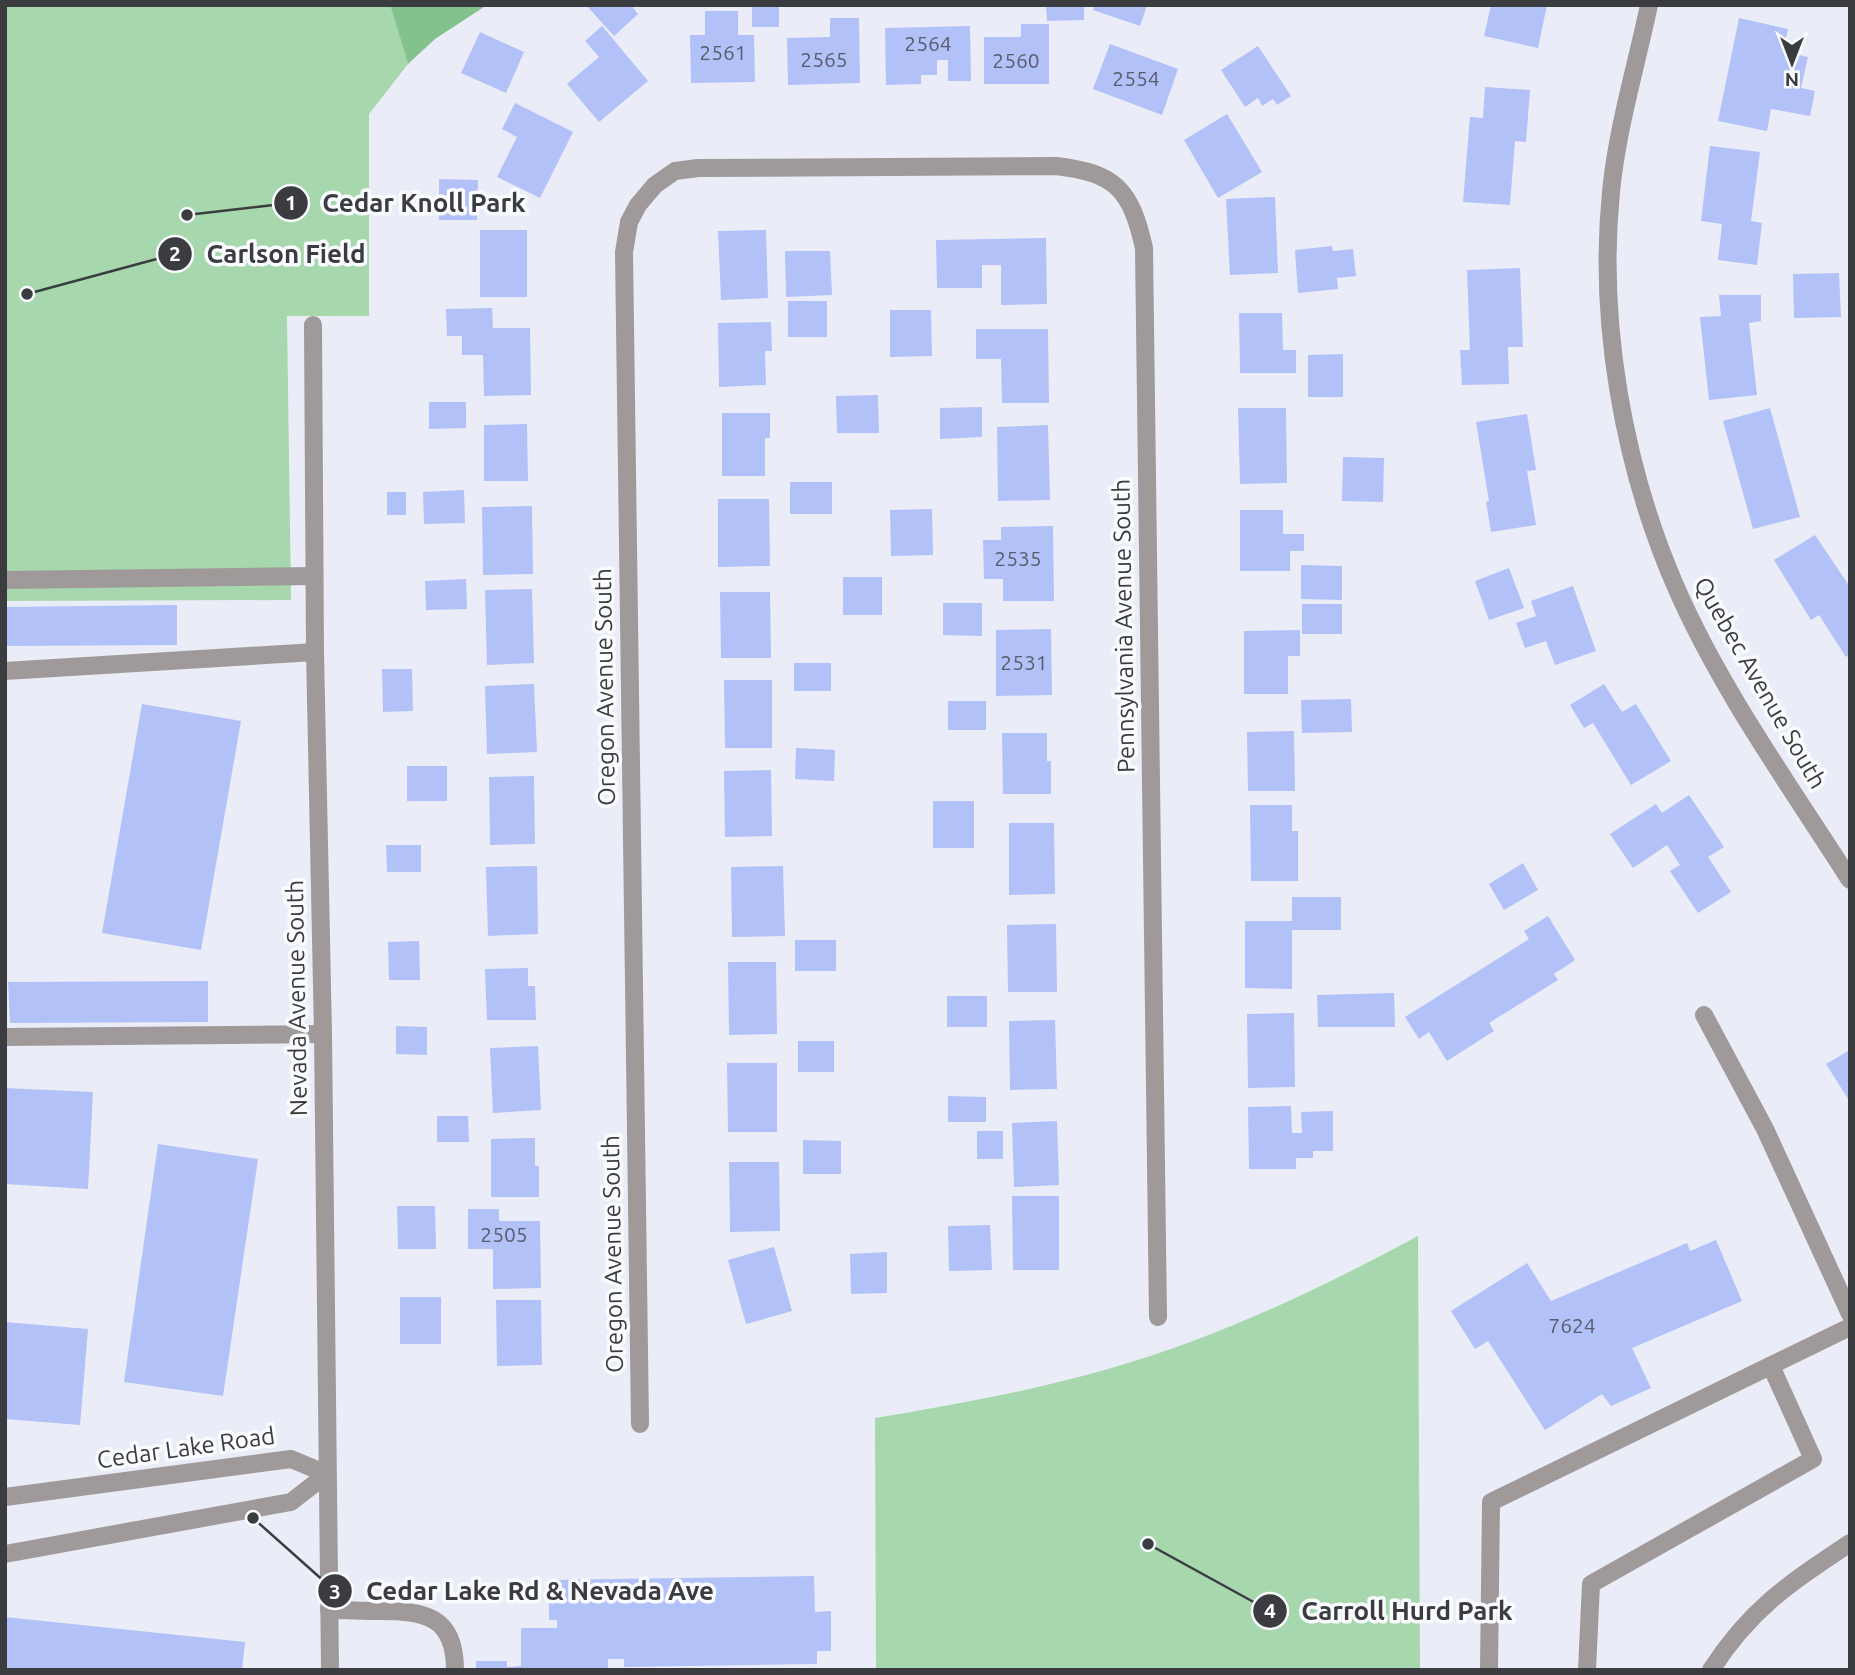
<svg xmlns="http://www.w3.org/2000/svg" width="1855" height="1675" viewBox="0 0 1855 1675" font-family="Ubuntu,sans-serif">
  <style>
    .green { fill: #a7d7ac }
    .forest { fill: #84c28d }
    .building { fill: #b2c1f8 }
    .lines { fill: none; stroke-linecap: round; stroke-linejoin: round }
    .minor { stroke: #9f9a99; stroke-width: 18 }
    .labels { text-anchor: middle; stroke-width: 7; stroke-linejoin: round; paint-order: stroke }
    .number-label { font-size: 21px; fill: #585d6d }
    .street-label { font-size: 24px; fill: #3a3c3f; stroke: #fafbff }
    .leader { fill: none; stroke: #3a3c3f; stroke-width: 2.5 }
    .callout-dot { fill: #3a3c3f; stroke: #fafbff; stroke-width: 2.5 }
    .mark-label { font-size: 21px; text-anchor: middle; font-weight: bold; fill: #fff }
    .callout-label { font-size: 26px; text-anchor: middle; font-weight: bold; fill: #3a3c3f; stroke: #fafbff; stroke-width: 7; stroke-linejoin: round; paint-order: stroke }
  </style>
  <rect width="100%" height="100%" fill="#eaedf7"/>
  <g class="green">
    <polygon points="5,5 390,5 408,64 369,114 369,316 287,316 291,600 5,601"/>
    <path d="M1418 1236 1420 1670H876L875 1418C965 1403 1054 1387 1141 1359 1238 1328 1329 1284 1418 1236Z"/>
  </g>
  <polygon class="forest" points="390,5 487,5 435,39 408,64"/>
  <g class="building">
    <polygon points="586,5 631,5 638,14 614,36"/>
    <rect x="752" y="5" width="27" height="22"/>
    <polygon points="1046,5 1084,5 1084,20 1047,21"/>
    <polygon points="1095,5 1147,5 1140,26 1093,10"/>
    <polygon points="1491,5 1547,5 1538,48 1484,36"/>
    <polygon points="705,11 738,11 738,35 754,35 755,82 691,83 690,35 705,35"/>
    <polygon points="830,18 859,18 860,83 788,85 787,38 830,37"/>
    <polygon points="1739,18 1788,29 1783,51 1808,57 1801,88 1815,91 1810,116 1771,109 1767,131 1718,121"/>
    <polygon points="1021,24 1049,24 1049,84 984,84 984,37 1021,37"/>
    <polygon points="602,26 648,81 599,122 567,84 599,57 585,41"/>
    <polygon points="970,26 971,81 948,81 948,60 937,60 937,75 921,75 921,84 886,85 885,28"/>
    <polygon points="480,32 524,52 506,93 461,73"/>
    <polygon points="1110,44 1178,69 1162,115 1093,89"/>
    <polygon points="1258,46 1291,96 1277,105 1273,99 1262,106 1258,98 1245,107 1221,70"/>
    <polygon points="1485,87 1530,90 1526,142 1515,141 1510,205 1463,202 1470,117 1483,118"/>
    <polygon points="515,103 573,132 540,198 497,177 517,137 502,129"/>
    <polygon points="1227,114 1262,172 1218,198 1184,140"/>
    <polygon points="1710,146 1760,152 1751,221 1762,223 1757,265 1718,260 1722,224 1701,221"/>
    <polygon points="439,179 478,180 477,220 439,220"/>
    <polygon points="1275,197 1278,273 1230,275 1226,199"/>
    <rect x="480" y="230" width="47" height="67"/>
    <polygon points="766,230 768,298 721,300 718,231"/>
    <polygon points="1046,238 1047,304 1001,305 1001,265 982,265 982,288 937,288 936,240"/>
    <polygon points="1332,246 1333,251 1353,249 1356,276 1337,278 1338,289 1298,293 1295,250"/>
    <polygon points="785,251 830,251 832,295 786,297"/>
    <polygon points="1520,268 1523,347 1508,347 1509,384 1462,385 1460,350 1470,350 1467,270"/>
    <polygon points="1839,273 1841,317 1794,318 1793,274"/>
    <polygon points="1719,295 1761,295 1761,321 1749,323 1757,395 1709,400 1700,317 1721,316"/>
    <rect x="788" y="301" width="39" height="36"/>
    <polygon points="492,308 493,328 530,328 531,395 484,396 483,355 462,355 462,336 447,336 446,309"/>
    <polygon points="890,310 931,310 932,356 890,357"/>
    <polygon points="1239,313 1282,313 1283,350 1296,350 1296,373 1240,373"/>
    <polygon points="771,322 772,351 765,351 766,385 719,387 718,323"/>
    <polygon points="976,329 1048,329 1049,403 1002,403 1001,359 976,359"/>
    <polygon points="1343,354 1343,397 1308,397 1308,355"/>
    <polygon points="878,395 879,433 837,433 836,396"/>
    <polygon points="429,402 466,402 466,428 429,429"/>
    <polygon points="982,407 982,437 940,439 940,408"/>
    <polygon points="1238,408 1286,408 1287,483 1240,484"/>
    <polygon points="1770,408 1800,517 1753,529 1723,421"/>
    <polygon points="722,413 770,413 770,438 765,438 765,476 722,476"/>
    <polygon points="1527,414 1536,470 1527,471 1536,525 1491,532 1486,502 1489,501 1476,422"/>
    <polygon points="527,424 528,481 484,481 484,425"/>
    <polygon points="1048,425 1050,500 998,501 997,427"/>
    <polygon points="1343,457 1384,458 1383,502 1342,501"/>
    <rect x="790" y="482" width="42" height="32"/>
    <polygon points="464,490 465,523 424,524 423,492"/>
    <rect x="387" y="492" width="19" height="23"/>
    <polygon points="718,499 769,499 770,566 718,567"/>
    <polygon points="532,506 533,574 483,575 482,507"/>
    <polygon points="932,509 933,555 891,556 890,510"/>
    <polygon points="1240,510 1283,510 1283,534 1304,534 1304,551 1290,551 1290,571 1240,571"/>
    <polygon points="1053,526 1054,601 1003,601 1003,579 984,579 983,540 1001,540 1001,527"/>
    <polygon points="1815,535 1850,587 1850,654 1846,657 1819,615 1811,620 1774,560"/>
    <polygon points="1301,565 1342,566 1342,600 1301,599"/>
    <polygon points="1509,568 1524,608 1489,620 1475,581"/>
    <rect x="843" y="577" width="39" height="38"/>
    <polygon points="466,579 467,609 426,610 425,581"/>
    <polygon points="1573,586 1596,651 1555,665 1546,641 1525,648 1516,623 1536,616 1531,601"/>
    <polygon points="532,589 534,663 487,665 485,590"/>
    <polygon points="720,592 770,592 771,658 721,658"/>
    <polygon points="943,603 982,603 982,636 943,635"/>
    <rect x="1302" y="604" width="40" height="30"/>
    <polygon points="177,605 177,645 5,646 5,607"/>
    <polygon points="1051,629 1052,695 996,696 996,630"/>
    <polygon points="1300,630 1300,656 1288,656 1288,694 1244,694 1244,631"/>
    <rect x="794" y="663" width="37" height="28"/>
    <polygon points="382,669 412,669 413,711 383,712"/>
    <polygon points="724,680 772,680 772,748 725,748"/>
    <polygon points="534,684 537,752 487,754 485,686"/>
    <polygon points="1604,684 1622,712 1636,704 1671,761 1631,785 1593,723 1584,728 1570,705"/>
    <polygon points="1351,699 1352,732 1302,733 1301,700"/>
    <rect x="948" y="701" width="38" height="29"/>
    <polygon points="142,704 241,721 201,950 102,933"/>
    <polygon points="1294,731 1295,791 1248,791 1247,732"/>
    <polygon points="1002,733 1047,733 1047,761 1051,761 1051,794 1003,794"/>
    <polygon points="796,748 835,750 834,781 795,779"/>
    <rect x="407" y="766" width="40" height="35"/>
    <polygon points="771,770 772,836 725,837 724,771"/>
    <polygon points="534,776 535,844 490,845 489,777"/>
    <polygon points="1689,795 1724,847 1708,857 1731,892 1698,913 1670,871 1680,865 1667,845 1633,868 1610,834 1656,804 1662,813"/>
    <rect x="933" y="801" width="41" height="47"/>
    <polygon points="1250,805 1292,805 1292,831 1298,831 1298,881 1251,881"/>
    <polygon points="1009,823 1054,823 1055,894 1009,895"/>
    <polygon points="386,845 421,845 421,872 387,872"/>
    <polygon points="1523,863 1538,890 1504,910 1489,884"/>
    <polygon points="537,866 538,934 488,936 486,867"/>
    <polygon points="783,866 785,936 732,937 731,867"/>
    <polygon points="1292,897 1341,897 1341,930 1292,930 1292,989 1245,988 1245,921 1292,921"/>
    <polygon points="1548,916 1575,960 1554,974 1558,980 1489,1023 1494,1031 1447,1061 1429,1032 1419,1039 1405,1017 1529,939 1524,931"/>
    <polygon points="1056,924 1057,992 1008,992 1007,925"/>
    <rect x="795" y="940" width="41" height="31"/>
    <polygon points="419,941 420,980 389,980 388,942"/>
    <polygon points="728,962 776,962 777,1034 729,1035"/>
    <polygon points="528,968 528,986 535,986 536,1020 487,1020 485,969"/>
    <polygon points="208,981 208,1022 10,1023 8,982"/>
    <polygon points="1394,993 1395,1027 1318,1027 1317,995"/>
    <rect x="947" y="996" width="40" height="31"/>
    <polygon points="1294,1013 1295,1087 1248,1088 1247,1014"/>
    <polygon points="1055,1020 1057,1089 1010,1090 1009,1021"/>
    <polygon points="396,1026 427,1027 427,1055 396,1054"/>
    <rect x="798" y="1041" width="36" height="31"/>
    <polygon points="538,1046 541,1110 493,1113 490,1048"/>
    <polygon points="1850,1050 1850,1102 1826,1064"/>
    <polygon points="727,1063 777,1063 777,1132 728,1132"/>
    <polygon points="5,1088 93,1092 88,1189 5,1184"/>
    <polygon points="948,1096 986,1097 986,1122 948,1122"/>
    <polygon points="1291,1106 1292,1133 1302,1133 1301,1112 1333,1111 1333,1151 1313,1151 1313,1158 1296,1158 1296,1169 1249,1169 1248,1107"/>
    <polygon points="437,1116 468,1116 469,1142 437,1142"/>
    <polygon points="1057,1121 1059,1185 1014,1187 1012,1123"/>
    <rect x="977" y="1131" width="26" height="28"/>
    <polygon points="535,1138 535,1166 539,1166 539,1197 491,1197 491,1139"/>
    <polygon points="803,1140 841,1141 841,1174 803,1174"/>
    <polygon points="158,1144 258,1159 223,1396 124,1382"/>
    <polygon points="729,1162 779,1162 780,1231 730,1232"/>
    <polygon points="1012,1196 1059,1196 1059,1270 1013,1270"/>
    <polygon points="397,1206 435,1206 436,1249 398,1249"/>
    <polygon points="468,1209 499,1209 499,1221 540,1221 541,1288 493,1289 493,1249 468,1249"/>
    <polygon points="990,1225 992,1270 949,1271 948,1226"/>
    <polygon points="1716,1240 1742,1301 1632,1348 1651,1388 1611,1406 1602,1394 1545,1430 1488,1341 1475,1349 1451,1311 1527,1263 1551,1301 1687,1243 1690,1251"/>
    <polygon points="774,1247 792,1311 746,1324 728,1260"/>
    <polygon points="887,1252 887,1293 851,1294 850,1254"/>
    <rect x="400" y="1297" width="41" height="47"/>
    <polygon points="496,1300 541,1300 542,1365 497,1366"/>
    <polygon points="5,1322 88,1329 80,1425 5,1419"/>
    <polygon points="814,1576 815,1612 831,1611 831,1651 817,1651 817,1664 624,1667 624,1659 608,1659 608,1670 476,1670 476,1661 507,1661 507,1667 521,1666 521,1628 557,1628 557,1620 549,1620 549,1580"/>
    <polygon points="5,1617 245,1642 242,1670 5,1670"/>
  </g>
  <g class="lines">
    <g class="minor">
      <path d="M1649 5C1636 67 1617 129 1611 192 1598 321 1623 465 1675 585 1719 687 1790 786 1850 880"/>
      <polyline points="313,325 315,652 323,1034 330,1670"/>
      <polyline points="5,580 314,576"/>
      <polyline points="5,671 315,652"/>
      <polyline points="1704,1015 1765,1129 1850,1314"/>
      <polyline points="5,1037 323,1034"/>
      <path d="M640 1424 624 252 629 222 638 205 655 185 675 171 698 168 1056 166C1116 173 1131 190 1144 248L1158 1317"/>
      <polyline points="5,1497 291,1459 327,1474 291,1502 5,1554"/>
      <path d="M329 1610C345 1610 362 1611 378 1611 424 1611 455 1615 455 1670"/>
      <polyline points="1489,1670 1491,1502 1850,1327"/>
      <polyline points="1587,1670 1591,1584 1813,1459 1771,1366"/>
      <path d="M1711 1670C1751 1608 1790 1583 1850 1543"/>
    </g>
  </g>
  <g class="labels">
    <g class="number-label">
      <text x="928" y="51">2564</text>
      <text x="723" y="60">2561</text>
      <text x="824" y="67">2565</text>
      <text x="1016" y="68">2560</text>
      <text x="1136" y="86">2554</text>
      <text x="1018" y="566">2535</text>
      <text x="1024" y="670">2531</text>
      <text x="504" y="1242">2505</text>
      <text x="1572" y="1333">7624</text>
    </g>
    <g class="street-label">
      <text transform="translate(1124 626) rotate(-91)" y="8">Pennsylvania Avenue South</text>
      <text transform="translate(1760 683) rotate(60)" y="8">Quebec Avenue South</text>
      <text transform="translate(605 687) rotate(-91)" y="8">Oregon Avenue South</text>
      <text transform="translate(297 998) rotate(-91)" y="8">Nevada Avenue South</text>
      <text transform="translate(613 1254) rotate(-91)" y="8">Oregon Avenue South</text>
      <text transform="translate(186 1448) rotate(-8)" y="8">Cedar Lake Road</text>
    </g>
  </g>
  <path class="leader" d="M187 215L291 203M27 294L175 254M253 1518L335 1591M1148 1544L1270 1611"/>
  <g class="callout-dot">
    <circle cx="187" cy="215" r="7"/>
    <circle cx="27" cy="294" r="7"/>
    <circle cx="253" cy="1518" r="7"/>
    <circle cx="1148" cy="1544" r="7"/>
    <circle cx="291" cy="203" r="18"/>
    <circle cx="175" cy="254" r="18"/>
    <circle cx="335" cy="1591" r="18"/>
    <circle cx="1270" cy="1611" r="18"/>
  </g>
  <g class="mark-label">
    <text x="291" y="210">1</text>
    <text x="175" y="261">2</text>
    <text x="335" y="1599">3</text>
    <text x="1270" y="1618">4</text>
  </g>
  <g class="callout-label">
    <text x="424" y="212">Cedar Knoll Park</text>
    <text x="286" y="263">Carlson Field</text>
    <text x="540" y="1600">Cedar Lake Rd &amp; Nevada Ave</text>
    <text x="1407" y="1620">Carroll Hurd Park</text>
  </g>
  <rect width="1855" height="1675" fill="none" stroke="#3a3c3f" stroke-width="14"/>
  <g transform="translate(1792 63) rotate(180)" stroke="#fafbff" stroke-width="5" paint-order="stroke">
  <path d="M0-5L12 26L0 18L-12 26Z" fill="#3a3c3f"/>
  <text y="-10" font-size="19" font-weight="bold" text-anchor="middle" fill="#3a3c3f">N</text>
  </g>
</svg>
